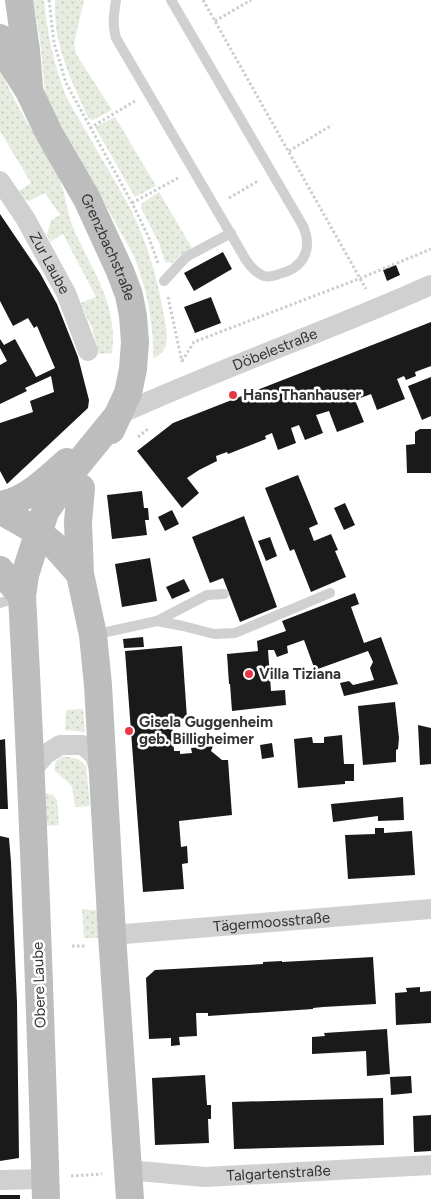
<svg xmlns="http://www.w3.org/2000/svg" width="431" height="1199" viewBox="0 0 431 1199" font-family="Figtree,sans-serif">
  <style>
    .grass { fill: url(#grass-dots) }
    .building { fill: #1a1a1a }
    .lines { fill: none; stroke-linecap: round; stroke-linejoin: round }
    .path { stroke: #cdcdcd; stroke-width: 3; stroke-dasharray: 2.5 2.5; stroke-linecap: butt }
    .lane { stroke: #d0d0d0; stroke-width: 10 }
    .street { stroke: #d0d0d0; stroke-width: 20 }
    .secondary { stroke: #bdbdbd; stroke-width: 28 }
    .poi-dot { fill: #e63946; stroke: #fff; stroke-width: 2 }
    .labels { text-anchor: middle; stroke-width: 5; stroke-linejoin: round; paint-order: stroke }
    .street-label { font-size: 15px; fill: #333; stroke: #fff }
    .poi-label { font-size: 15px; font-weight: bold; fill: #333; stroke: #fff; text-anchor: start }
  </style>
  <defs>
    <pattern id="grass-dots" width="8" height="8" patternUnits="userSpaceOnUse" patternTransform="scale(1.25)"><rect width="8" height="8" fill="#e6ecdf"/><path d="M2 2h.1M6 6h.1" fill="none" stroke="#c6cbc0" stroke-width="1.8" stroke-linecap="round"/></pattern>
  </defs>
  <rect width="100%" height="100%" fill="#fff"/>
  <g class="grass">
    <path d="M33 0H44C47 33 54 65 66 96 71 106 77 116 83 126 98 153 115 180 130 208 148 244 157 277 164 316 167 331 172 352 153 358 154 322 147 290 134 256L51 107 45 92 40 39Z"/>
    <path d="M55 0H84L74 43 76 54 112 110 93 120 89 119C76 92 60 57 56 27 55 18 55 9 55 0Z"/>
    <path d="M0 67C11 98 30 126 46 154 50 162 55 170 59 178 66 195 67 215 75 232 94 274 118 305 112 353L99 354 92 328 80 303 96 297 63 234 50 242 47 235 51 220 60 215 45 193 29 201 20 198 16 193 31 183 0 131Z"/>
    <polygon points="115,117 156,186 135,197 95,127"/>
    <polygon points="159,192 192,248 181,254 172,263 165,262 159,243 141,208 141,204"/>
    <polygon points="83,709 85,732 65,730 66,710"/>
    <polygon points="63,756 78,759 86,766 90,806 75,807 72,786 54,770 56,761"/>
    <polygon points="45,793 53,795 57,800 59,825 46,826"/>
    <polygon points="82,909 100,911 101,938 84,938"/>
  </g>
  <g class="building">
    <polygon points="0,214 40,273 57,304 78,357 89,400 88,408 7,484 0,471 0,423 33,412 30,401 54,392 51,376 25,388 27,391 0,404 0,365 7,361 0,348 0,339 4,345 15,339 36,377 55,368 37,326 34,328 28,318 13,326 0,301"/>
    <polygon points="223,252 232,269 194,291 184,273"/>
    <polygon points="396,265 400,275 387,281 383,270"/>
    <polygon points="211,297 221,323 195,333 184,307"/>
    <polygon points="431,322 431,366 415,372 416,376 406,380 404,376 397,379 405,399 377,410 371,394 355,400 364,422 337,432 329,411 316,415 323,433 305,440 299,425 291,428 296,443 278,450 272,433 265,436 266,439 228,454 227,452 216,456 217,461 199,470 187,478 199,493 182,508 137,451 173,423"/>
    <polygon points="431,377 431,416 422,420 408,386"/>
    <polygon points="420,429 431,429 431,473 407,473 406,445 415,444 415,432"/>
    <polygon points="298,475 318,524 309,528 314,541 331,534 338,550 335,551 346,577 311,592 294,549 290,551 265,488"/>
    <polygon points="142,491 144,508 148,508 149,520 145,520 147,535 112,539 107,495"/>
    <polygon points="345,503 355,525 344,530 334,508"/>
    <polygon points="172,510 179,524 165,531 158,517"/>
    <polygon points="244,516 277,607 240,622 223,578 210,583 192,537"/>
    <polygon points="270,537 277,556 266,561 258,541"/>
    <polygon points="150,558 157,601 122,607 115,564"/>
    <polygon points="184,579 190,591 172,599 166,587"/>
    <polygon points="355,593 359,604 351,607 364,643 381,637 398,684 344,696 340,683 349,681 353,685 374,680 370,668 373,662 368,651 315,670 304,640 287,646 288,653 277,657 274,650 268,650 271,691 285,690 286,705 232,711 230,684 229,684 227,654 258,651 257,641 286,631 282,621"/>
    <polygon points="143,637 144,647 124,648 123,639"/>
    <polygon points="182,646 187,718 172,720 174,751 180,751 180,754 192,753 191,748 213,746 211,751 222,760 228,760 232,815 179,821 181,847 187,846 188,863 182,864 184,889 143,892 125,651"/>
    <polygon points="395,702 399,738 398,749 396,750 396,762 363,765 358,706"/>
    <polygon points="418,725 431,728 431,764 420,765"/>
    <polygon points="342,735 344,764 354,764 354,781 345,781 345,784 298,788 294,739 312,737 313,743 324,743 324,737"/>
    <polygon points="5,739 8,809 0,809 0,740"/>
    <polygon points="272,743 274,757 262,759 260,745"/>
    <polygon points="403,797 404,820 378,821 378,816 333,822 331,804"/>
    <polygon points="375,828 384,828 384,833 412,831 415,875 348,879 345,835 375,834"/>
    <polygon points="0,836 9,838 11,862 17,1003 19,1158 0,1161"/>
    <polygon points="373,957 376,1004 323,1007 313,1008 313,1009 208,1016 208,1013 196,1013 197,1036 179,1037 180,1045 171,1046 171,1038 149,1039 146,978 155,970 263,964 263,962 282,961 282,962"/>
    <polygon points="420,987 420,992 431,991 431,1023 396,1025 395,993 407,992 406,988"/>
    <polygon points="387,1029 390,1074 367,1076 366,1051 312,1054 312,1037 325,1036 324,1033"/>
    <polygon points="205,1075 207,1105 211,1105 211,1119 208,1119 209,1143 155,1145 152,1078"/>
    <polygon points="411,1076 412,1093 391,1095 390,1077"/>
    <polygon points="383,1098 384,1145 234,1149 232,1102"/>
    <polygon points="431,1115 431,1151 414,1152 413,1116"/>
    <rect x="0" y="1195" width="20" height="4"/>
  </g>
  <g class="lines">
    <g class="path">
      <polyline points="49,0 54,43 66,83 132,203 149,238 158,263"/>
      <polyline points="203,0 366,289"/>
      <polyline points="215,21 251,0"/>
      <polyline points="90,128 135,101"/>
      <polyline points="289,151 332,125"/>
      <polyline points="229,198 258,181"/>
      <polyline points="132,203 178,178"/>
      <polyline points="168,297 182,362"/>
      <polyline points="182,361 194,342 361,278 431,249"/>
      <polyline points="138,437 149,428"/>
      <polyline points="72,946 87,946"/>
      <polyline points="71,1176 102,1174"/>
    </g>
    <g class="lane">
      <path d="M116 0C114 14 112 25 116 38L246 260C250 266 256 273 264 276 268 277 275 276 279 274 304 268 313 249 303 226L171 0"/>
      <polyline points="164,281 186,257 231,233"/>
      <polyline points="0,603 21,597"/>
      <polyline points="157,621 183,626 214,634 235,633 330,593"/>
      <polyline points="93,635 157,621 207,595 224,594"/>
    </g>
    <g class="street">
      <path id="s1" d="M0 181 25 218 66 293 88 351"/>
      <path id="s2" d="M118 415C221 368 328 331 431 285"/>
      <polyline points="31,771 46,754 60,745 83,745 95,756 100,772"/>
      <path id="s3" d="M112 935 431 909"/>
      <path id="s4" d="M128 1170 205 1177 431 1165"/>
      <polyline points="0,1180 45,1179"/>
    </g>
    <g class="secondary">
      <polyline points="19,0 26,50 29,87"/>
      <path id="s5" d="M0 38 7 56 29 91 49 133 87 199 120 271 129 295 133 316 135 342 133 369 128 393 111 430"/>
      <polyline points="81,488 78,522 80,574 93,635 98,685 112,935 130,1199"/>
      <path d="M0 505C26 501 48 479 67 462"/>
      <polyline points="0,510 38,532 56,547 80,574"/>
      <polyline points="0,570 22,596"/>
      <path d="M46 1199C40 998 33 797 22 596L25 575 45 512 74 469 118 415"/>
    </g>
  </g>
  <g class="poi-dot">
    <circle cx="233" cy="395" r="5"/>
    <circle cx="249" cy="674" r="5"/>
    <circle cx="129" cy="731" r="5"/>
  </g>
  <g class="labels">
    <g class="street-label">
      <text dy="5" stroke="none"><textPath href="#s5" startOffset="236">Grenzbachstraße</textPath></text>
      <text dy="5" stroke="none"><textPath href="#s1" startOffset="96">Zur Laube</textPath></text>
      <text dy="5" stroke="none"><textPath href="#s2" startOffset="170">Döbelestraße</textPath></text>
      <text dy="5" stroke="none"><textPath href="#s3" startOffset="160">Tägermoosstraße</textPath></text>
      <text transform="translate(39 985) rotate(-92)" y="5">Obere Laube</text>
      <text dy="5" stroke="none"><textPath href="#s4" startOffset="151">Talgartenstraße</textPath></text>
    </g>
    <g class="poi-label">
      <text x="243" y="400">Hans Thanhauser</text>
      <text x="259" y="679">Villa Tiziana</text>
      <text x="139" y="727">Gisela Guggenheim<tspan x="139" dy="17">geb. Billigheimer</tspan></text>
    </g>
  </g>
</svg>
